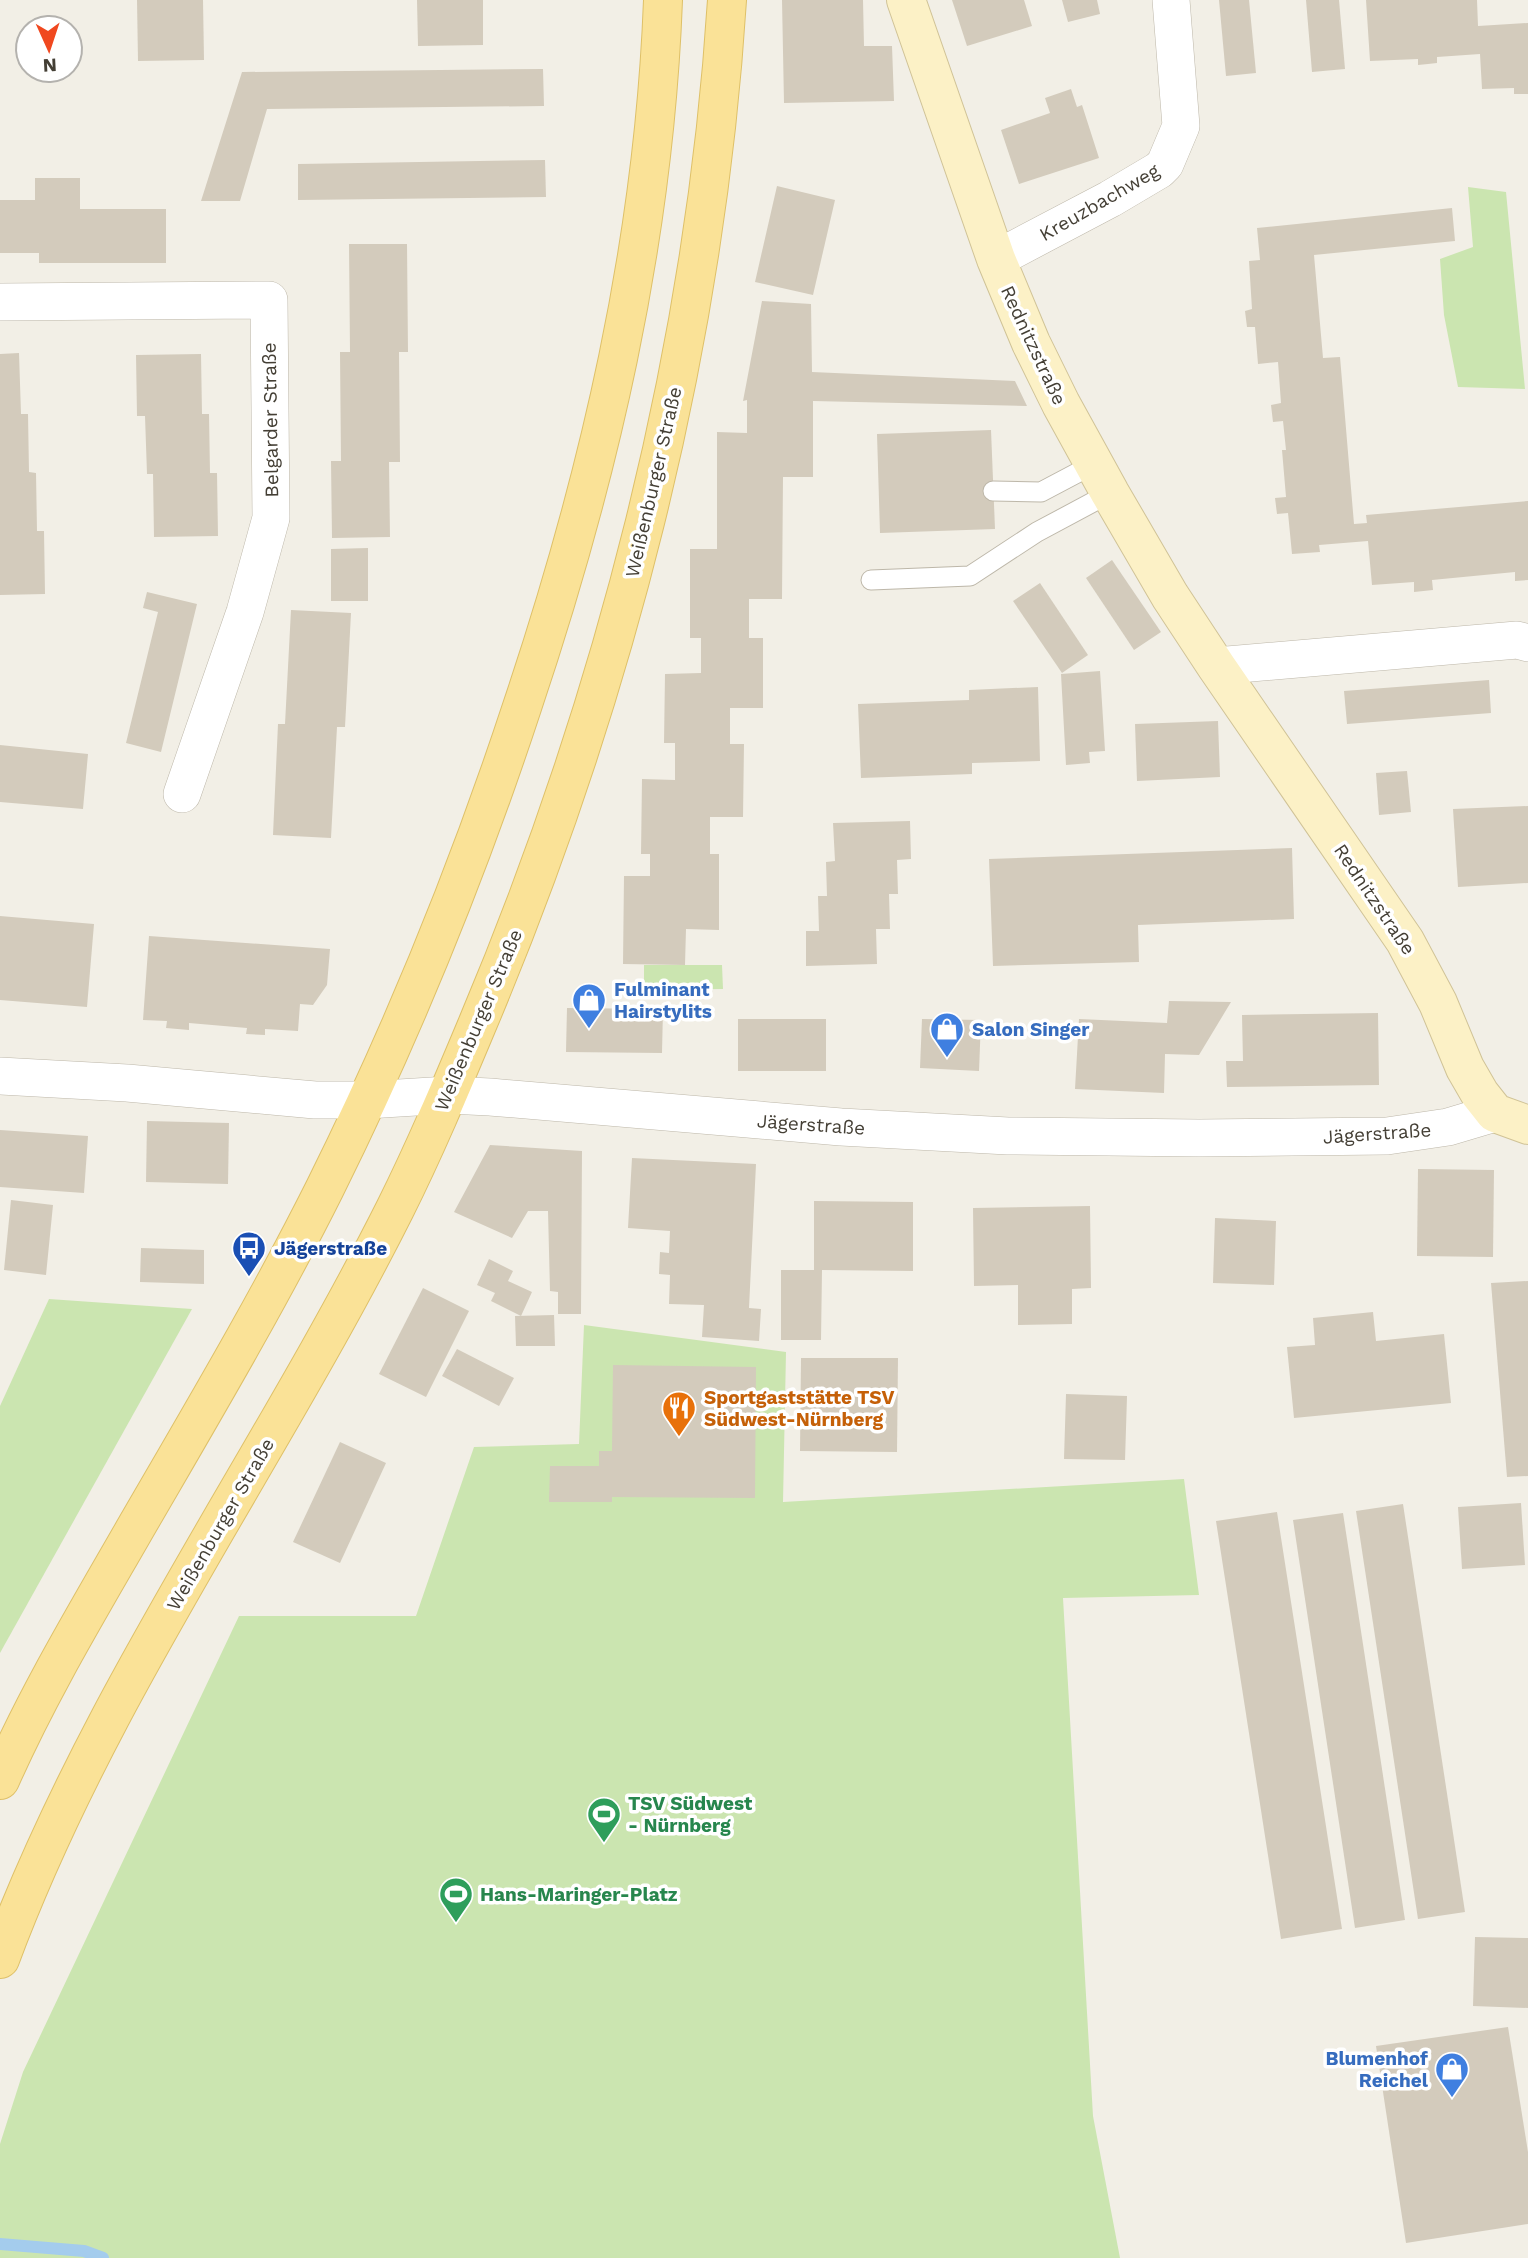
<svg xmlns="http://www.w3.org/2000/svg" width="1528" height="2258" viewBox="0 0 1528 2258" font-family="'Work Sans',sans-serif">
  <style>
    .green { fill: #cbe5b0 }
    .lines { fill: none; stroke-linecap: round; stroke-linejoin: round }
    .stream { stroke: #a4cced; stroke-width: 12 }
    .building { fill: #d3cbbc }
    .service-casing { stroke: #bdb7a9; stroke-width: 21 }
    .minor-casing { stroke: #bdb7a9; stroke-width: 38 }
    .secondary-casing { stroke: #d0c397; stroke-width: 40 }
    .primary-casing { stroke: #dec068; stroke-width: 40 }
    .service { stroke: #fff; stroke-width: 19 }
    .minor { stroke: #fff; stroke-width: 37 }
    .secondary { stroke: #fcf1c6; stroke-width: 38 }
    .primary { stroke: #fae297; stroke-width: 38 }
    .labels { text-anchor: middle; stroke-width: 7; stroke-linejoin: round; paint-order: stroke }
    .street-label { font-size: 19px; fill: #443f35; stroke: #fff }
    .shop-label { font-size: 19px; font-weight: bold; fill: #366cbe; stroke: #fff; text-anchor: start }
    .transit-label { font-size: 19px; font-weight: bold; fill: #164399; stroke: #fff; text-anchor: start }
    .food-label { font-size: 19px; font-weight: bold; fill: #c56008; stroke: #fff; text-anchor: start }
    .leisure-label { font-size: 19px; font-weight: bold; fill: #27864d; stroke: #fff; text-anchor: start }
  </style>
  <rect width="100%" height="100%" fill="#f2efe6"/>
  <g class="green">
    <polygon points="1468,187 1506,192 1525,389 1458,387 1444,315 1440,259 1473,247"/>
    <polygon points="644,965 722,965 723,989 644,990"/>
    <polygon points="49,1299 192,1309 0,1653 0,1406"/>
    <polygon points="584,1325 786,1352 783,1502 1184,1479 1199,1595 1063,1598 1093,2116 1120,2258 0,2258 0,2144 23,2072 239,1616 416,1616 474,1447 579,1444"/>
  </g>
  <g class="lines">
    <polyline class="stream" points="0,2244 84,2251 103,2258"/>
  </g>
  <g class="building">
    <polygon points="137,0 203,0 204,60 138,61"/>
    <polygon points="417,0 483,0 483,45 418,46"/>
    <polygon points="782,0 863,0 864,46 892,46 894,101 784,103"/>
    <polygon points="952,0 1024,0 1032,26 967,46"/>
    <polygon points="1062,0 1097,0 1100,14 1068,22"/>
    <polygon points="1219,0 1249,0 1256,73 1226,76"/>
    <polygon points="1306,0 1339,0 1345,69 1312,72"/>
    <polygon points="1366,0 1477,0 1478,26 1528,23 1528,94 1514,94 1514,88 1482,89 1480,54 1437,57 1437,63 1428,64 1418,65 1418,59 1370,61"/>
    <polygon points="543,69 544,106 267,109 240,201 201,201 242,72"/>
    <polygon points="1071,89 1077,107 1082,105 1099,158 1019,184 1001,130 1050,113 1045,98"/>
    <polygon points="545,160 546,197 298,200 298,164"/>
    <polygon points="35,178 80,178 80,209 166,209 166,263 39,263 39,253 0,253 0,200 35,200"/>
    <polygon points="777,186 835,200 813,295 755,282"/>
    <polygon points="1452,208 1455,241 1314,255 1323,358 1340,357 1354,524 1367,523 1366,515 1528,501 1528,580 1515,581 1515,572 1432,580 1433,590 1414,592 1414,582 1372,585 1368,541 1319,545 1320,552 1292,554 1288,513 1277,514 1275,498 1286,497 1282,450 1286,450 1283,421 1273,422 1271,405 1281,403 1278,362 1258,364 1255,327 1247,327 1245,311 1252,309 1249,261 1260,260 1257,228"/>
    <polygon points="349,244 407,244 408,352 399,352 400,462 389,462 390,537 332,538 331,461 341,461 340,352 350,352"/>
    <polygon points="762,301 811,304 812,372 1015,381 1027,406 813,401 813,477 783,477 782,599 749,599 749,638 763,638 763,708 730,708 730,744 744,744 743,817 710,817 710,854 719,854 719,930 686,929 685,965 623,964 624,876 650,876 650,854 641,854 642,779 675,780 675,743 664,743 665,674 701,673 701,638 690,638 690,549 717,549 717,432 747,433 747,400 743,401"/>
    <polygon points="19,353 21,414 28,414 29,472 36,473 37,531 44,531 45,594 0,595 0,354"/>
    <polygon points="201,354 202,414 209,414 210,473 217,473 218,536 154,537 153,474 147,474 145,416 137,416 136,355"/>
    <polygon points="991,430 995,529 880,533 877,434"/>
    <polygon points="368,548 368,601 331,601 331,549"/>
    <polygon points="1112,560 1161,632 1134,650 1086,578"/>
    <polygon points="1040,583 1088,655 1062,673 1013,601"/>
    <polygon points="147,592 197,604 161,752 126,743 158,612 143,608"/>
    <polygon points="291,610 351,613 345,727 337,727 331,838 273,835 278,724 285,724"/>
    <polygon points="1100,671 1105,751 1089,752 1090,763 1066,765 1061,674"/>
    <polygon points="1489,680 1491,713 1347,724 1344,691"/>
    <polygon points="1038,687 1040,761 972,763 972,774 861,778 858,704 969,700 969,690"/>
    <polygon points="1218,721 1220,777 1137,781 1135,724"/>
    <polygon points="0,745 88,754 83,809 0,802"/>
    <polygon points="1407,771 1411,812 1379,815 1376,773"/>
    <polygon points="1528,806 1528,883 1458,887 1453,809"/>
    <polygon points="910,821 911,859 897,860 898,894 889,894 890,929 876,929 877,964 806,966 806,931 819,931 818,896 827,896 826,862 835,861 833,823"/>
    <polygon points="1292,848 1294,919 1138,925 1139,962 993,966 989,859"/>
    <polygon points="0,916 94,924 87,1007 0,1000"/>
    <polygon points="149,936 330,949 327,985 313,1005 300,1004 298,1031 265,1029 265,1035 246,1034 247,1028 189,1023 189,1030 166,1028 167,1021 143,1020"/>
    <polygon points="1169,1001 1231,1002 1199,1055 1165,1054 1164,1093 1075,1089 1079,1019 1167,1023"/>
    <polygon points="567,1008 663,1009 662,1053 566,1052"/>
    <polygon points="1378,1013 1379,1085 1227,1087 1226,1061 1243,1061 1242,1015"/>
    <rect x="738" y="1019" width="88" height="52"/>
    <polygon points="922,1019 981,1020 979,1071 920,1068"/>
    <polygon points="147,1121 229,1123 228,1184 146,1182"/>
    <polygon points="0,1130 88,1136 84,1193 0,1187"/>
    <polygon points="490,1145 582,1151 581,1314 558,1314 558,1292 550,1291 548,1211 528,1211 512,1238 454,1212"/>
    <polygon points="632,1158 756,1164 749,1308 761,1309 759,1341 702,1337 704,1305 669,1304 670,1275 659,1274 660,1252 669,1253 670,1231 628,1228"/>
    <polygon points="1418,1169 1494,1170 1493,1257 1417,1256"/>
    <polygon points="11,1200 53,1205 46,1275 4,1270"/>
    <polygon points="814,1201 913,1202 913,1271 822,1270 821,1340 781,1340 781,1270 814,1270"/>
    <polygon points="1090,1206 1091,1288 1072,1289 1072,1324 1018,1325 1018,1285 974,1286 973,1208"/>
    <polygon points="1215,1218 1276,1221 1274,1285 1213,1283"/>
    <polygon points="141,1248 204,1250 204,1284 140,1282"/>
    <polygon points="489,1259 513,1271 508,1281 532,1292 521,1316 491,1301 495,1293 477,1285"/>
    <polygon points="1528,1281 1528,1476 1507,1477 1491,1283"/>
    <polygon points="423,1288 469,1311 426,1397 379,1374"/>
    <polygon points="1373,1312 1376,1341 1444,1334 1451,1403 1294,1418 1287,1347 1315,1345 1313,1318"/>
    <polygon points="554,1315 555,1346 516,1346 515,1316"/>
    <polygon points="457,1349 514,1378 499,1406 442,1376"/>
    <polygon points="801,1358 898,1358 897,1452 800,1451"/>
    <polygon points="613,1365 756,1367 755,1498 612,1497 612,1502 549,1502 550,1466 599,1466 599,1451 612,1451"/>
    <polygon points="1066,1394 1127,1396 1125,1460 1064,1459"/>
    <polygon points="340,1442 386,1463 340,1563 293,1542"/>
    <polygon points="1521,1503 1525,1565 1462,1569 1458,1507"/>
    <polygon points="1403,1504 1465,1912 1418,1919 1356,1511"/>
    <polygon points="1277,1512 1342,1929 1281,1939 1216,1521"/>
    <polygon points="1343,1513 1405,1920 1355,1928 1293,1520"/>
    <polygon points="1475,1937 1528,1938 1528,2008 1473,2006"/>
    <polygon points="1508,2027 1528,2152 1528,2224 1406,2243 1376,2046"/>
  </g>
  <g class="lines">
    <g class="service-casing">
      <g id="service">
        <polyline points="993,491 1041,492 1094,464"/>
        <polyline points="871,580 970,576 1037,532 1110,493"/>
      </g>
    </g>
    <g class="minor-casing">
      <g id="minor">
        <polyline points="996,259 1110,199 1159,170 1165,164 1181,126 1171,0"/>
        <polyline points="0,302 269,300 271,518 245,612 182,794"/>
        <polyline points="1216,666 1517,640 1528,643"/>
        <polyline points="0,1076 127,1083 315,1100 367,1100 448,1095 490,1097 841,1127 1008,1136 1199,1138 1387,1136 1448,1127 1495,1113"/>
      </g>
    </g>
    <g class="secondary-casing">
      <polyline id="secondary" points="906,0 996,259 1031,343 1061,404 1110,493 1170,596 1216,666 1405,941 1438,1003 1465,1068 1480,1094 1495,1113 1528,1125"/>
    </g>
    <g class="primary-casing">
      <g id="primary">
        <path d="M0 1780C38 1694 86 1614 132 1534 198 1420 266 1306 325 1188 402 1033 468 871 522 707 599 478 654 242 663 0"/>
        <path d="M0 1959C99 1693 268 1462 395 1209 425 1149 451 1087 477 1025 613 703 705 350 727 0"/>
      </g>
    </g>
    <use href="#service" class="service"/>
    <use href="#minor" class="minor"/>
    <use href="#secondary" class="secondary"/>
    <use href="#primary" class="primary"/>
  </g>
  <defs>
    <g id="shop-pin" transform="scale(1.75)"><path d="M0 17L-7.5 6A9.5 9.5 0 1 1 7.5 6Z" fill="#3f7fe0" stroke="#fff"/><path d="M-5-2.5h2.3a2.7 3.5 0 0 1 5.4 0H5L5.5 6h-11ZM-1.5-2.5h3a1.5 2.3 0 0 0-3 0Z" fill="#fff"/></g>
    <g id="bus-pin" transform="scale(1.75)"><path d="M0 17L-7.5 6A9.5 9.5 0 1 1 7.5 6Z" fill="#1a4fb4" stroke="#fff"/><path d="M-5-6H5V4H4V6H2V4H-2V6H-4V4H-5ZM-3.5-4V0h7V-4ZM-3.5 1.2v1.5H-2V1.2ZM2 1.2v1.5H3.5V1.2Z" fill="#fff"/></g>
    <g id="restaurant-pin" transform="scale(1.75)"><path d="M0 17L-7.5 6A9.5 9.5 0 1 1 7.5 6Z" fill="#e8710a" stroke="#fff"/><path d="M-5-6h1v4h1v-4h1v4h1v-4h1v5L-1.5 .5V6h-2V.5L-5-1ZM5-6V6H3V1.5H1.5Q1.5-4 5-6Z" fill="#fff"/></g>
    <g id="stadium-pin" transform="scale(1.75)"><path d="M0 17L-7.5 6A9.5 9.5 0 1 1 7.5 6Z" fill="#2e9e5b" stroke="#fff"/><path d="M0-5a6.5 5 0 1 0 0 10a6.5 5 0 1 0 0-10ZM-3.5-1.8h7v3.6h-7Z" fill="#fff"/></g>
  </defs>
  <g fill-rule="evenodd">
    <use href="#shop-pin" x="589" y="1000"/>
    <use href="#shop-pin" x="947" y="1029"/>
    <use href="#bus-pin" x="249" y="1248"/>
    <use href="#restaurant-pin" x="679" y="1408"/>
    <use href="#stadium-pin" x="604" y="1814"/>
    <use href="#stadium-pin" x="456" y="1894"/>
    <use href="#shop-pin" x="1452" y="2069"/>
  </g>
  <g class="labels">
    <g class="street-label">
      <text transform="translate(1099 202) rotate(-30)" y="7">Kreuzbachweg</text>
      <text transform="translate(1034 345) rotate(65)" y="7">Rednitzstraße</text>
      <text transform="translate(270 420) rotate(-91)" y="7">Belgarder Straße</text>
      <text transform="translate(653 482) rotate(-77)" y="7">Weißenburger Straße</text>
      <text transform="translate(1375 899) rotate(56)" y="7">Rednitzstraße</text>
      <text transform="translate(478 1020) rotate(-67)" y="7">Weißenburger Straße</text>
      <text transform="translate(811 1124) rotate(4)" y="7">Jägerstraße</text>
      <text transform="translate(1377 1133) rotate(-4)" y="7">Jägerstraße</text>
      <text transform="translate(220 1524) rotate(-60)" y="7">Weißenburger Straße</text>
    </g>
    <g class="shop-label">
      <text x="614" y="996">Fulminant<tspan x="614" dy="22">Hairstylits</tspan></text>
      <text x="972" y="1036">Salon Singer</text>
      <text x="1428" y="2065" text-anchor="end">Blumenhof<tspan x="1428" dy="22">Reichel</tspan></text>
    </g>
    <g class="transit-label">
      <text x="274" y="1255">Jägerstraße</text>
    </g>
    <g class="food-label">
      <text x="704" y="1404">Sportgaststätte TSV<tspan x="704" dy="22">Südwest-Nürnberg</tspan></text>
    </g>
    <g class="leisure-label">
      <text x="628" y="1810">TSV Südwest<tspan x="628" dy="22">- Nürnberg</tspan></text>
      <text x="480" y="1901">Hans-Maringer-Platz</text>
    </g>
  </g>
  <g transform="translate(49 49) rotate(177)"><circle r="33" fill="#ffffff" stroke="#b4b2ae" stroke-width="2"/>
  <path d="M0-5L12 26L0 18L-12 26Z" fill="#f0481f"/>
  <text y="-10" font-size="19" font-weight="bold" text-anchor="middle" fill="#443f35">N</text>
  </g>
</svg>
